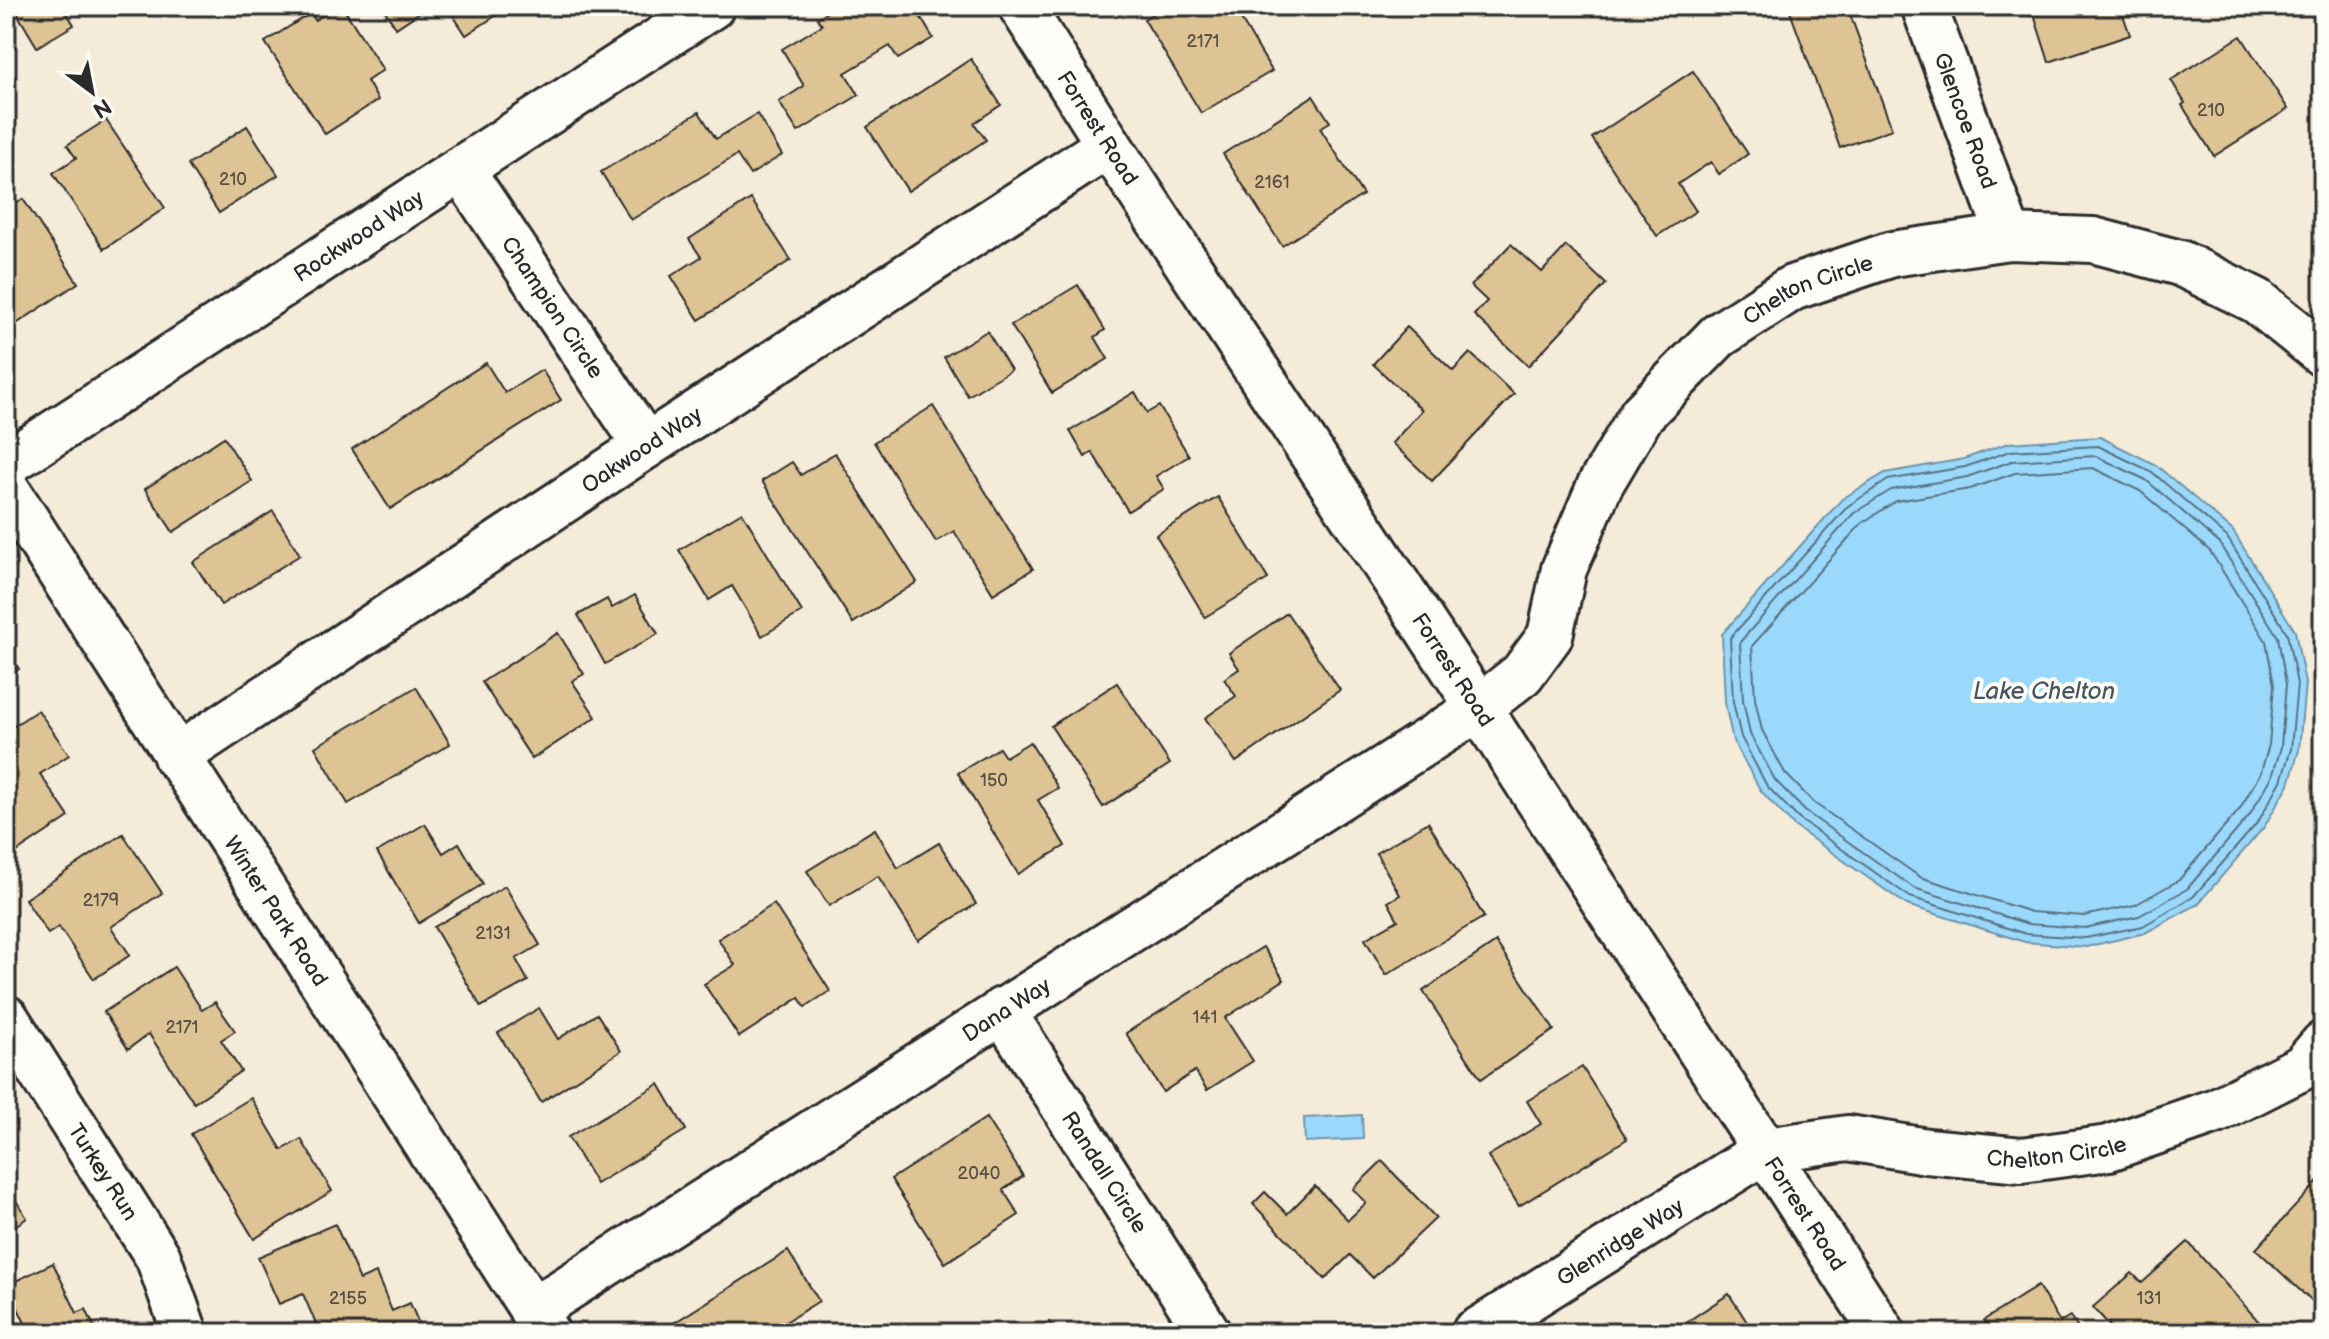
<svg xmlns="http://www.w3.org/2000/svg" width="2329" height="1339" viewBox="0 0 2329 1339" font-family="'Balsamiq Sans',sans-serif">
  <style>
    .water { fill: #9bd9fc; stroke: #6e93a8; stroke-width: 2 }
    .lines { fill: none; stroke-linecap: round; stroke-linejoin: round }
    .shore { stroke: #58717f; stroke-width: 2 }
    .building { fill: #dec494; stroke: #2b2b2b; stroke-width: 2 }
    .minor-casing { stroke: #2b2b2b; stroke-width: 50 }
    .minor { stroke: #fdfcf7; stroke-width: 44 }
    .labels { text-anchor: middle; stroke-width: 8; stroke-linejoin: round; paint-order: stroke }
    .number-label { font-size: 18px; fill: #585145 }
    .street-label { font-size: 22px; fill: #2b2b2b; stroke: #fdfcf7 }
    .water-label { font-size: 24px; font-style: italic; fill: #47565f; stroke: #fdfcf7 }
  </style>
  <rect width="100%" height="100%" fill="#f4ebd9"/>
  <filter id="ink" filterUnits="userSpaceOnUse"><feTurbulence type="fractalNoise" baseFrequency=".0125" numOctaves="2"/><feDisplacementMap in="SourceGraphic" scale="16" xChannelSelector="R" yChannelSelector="G"/><feConvolveMatrix kernelMatrix="1 2 1 2 8 2 1 2 1" color-interpolation-filters="sRGB"/></filter>
  <g filter="url(#ink)">
    <g class="water">
      <polygon points="2100,437 2156,465 2233,531 2295,631 2305,683 2299,750 2289,784 2264,827 2198,904 2145,933 2086,947 2025,942 1907,905 1794,826 1761,791 1733,741 1725,703 1722,634 1842,499 1885,473 1964,459 2008,443"/>
      <polygon points="1362,1115 1363,1139 1305,1142 1304,1118"/>
    </g>
    <g class="lines">
      <g class="shore">
        <polygon points="2098,446 2152,472 2227,537 2287,633 2297,684 2291,749 2281,781 2258,822 2193,897 2143,926 2086,938 2026,934 1910,897 1799,819 1767,786 1741,737 1733,702 1730,638 1848,506 1888,480 1965,467 2010,451"/>
        <polygon points="2096,456 2146,480 2219,543 2278,637 2286,684 2281,747 2272,777 2249,816 2187,889 2139,916 2085,928 2028,924 1914,888 1806,812 1775,780 1750,734 1743,700 1740,642 1854,513 1891,490 1967,477 2012,461"/>
        <polygon points="2093,468 2140,491 2210,551 2266,641 2274,685 2269,745 2261,772 2240,809 2179,880 2135,905 2084,916 2031,912 1920,877 1814,803 1785,773 1762,730 1755,699 1752,646 1862,523 1896,501 1970,489 2015,473"/>
      </g>
    </g>
    <g class="building">
      <polygon points="22,6 63,6 74,25 37,47 15,10"/>
      <polygon points="338,6 342,6 383,70 367,81 378,100 325,134 265,42 311,13 315,20"/>
      <polygon points="382,6 429,6 396,28"/>
      <polygon points="447,6 500,6 503,11 466,35"/>
      <polygon points="837,6 914,6 933,38 898,59 890,46 845,73 859,95 798,132 779,102 804,86 782,49 822,25 817,18"/>
      <polygon points="1166,6 1233,6 1272,71 1201,113 1144,19"/>
      <polygon points="1788,6 1847,6 1892,129 1840,148"/>
      <polygon points="2026,6 2120,6 2130,35 2049,62 2034,15 2030,16"/>
      <polygon points="2241,36 2288,109 2214,156 2182,105 2185,103 2171,80"/>
      <polygon points="971,59 1001,105 974,123 986,140 908,191 867,127"/>
      <polygon points="1693,71 1748,154 1719,174 1711,162 1678,184 1696,211 1657,236 1592,138"/>
      <polygon points="1313,96 1330,122 1320,128 1363,195 1282,246 1223,154"/>
      <polygon points="699,112 716,139 757,114 782,155 750,175 737,155 631,220 601,172"/>
      <polygon points="106,120 165,208 104,249 53,173 76,158 67,145"/>
      <polygon points="247,126 278,175 219,213 188,165"/>
      <polygon points="2323,182 2323,199 2315,190"/>
      <polygon points="23,199 78,283 10,328 6,322 6,210"/>
      <polygon points="751,199 791,260 699,320 671,276 701,257 689,239"/>
      <polygon points="1511,244 1542,272 1566,246 1606,284 1528,366 1474,315 1487,301 1471,286"/>
      <polygon points="1078,285 1105,330 1095,337 1108,359 1052,393 1011,325"/>
      <polygon points="1407,327 1453,371 1470,353 1514,394 1432,481 1392,443 1422,410 1373,364"/>
      <polygon points="987,331 1011,370 968,396 944,357"/>
      <polygon points="486,363 505,393 542,370 561,400 390,509 352,449"/>
      <polygon points="1135,392 1147,413 1159,406 1189,456 1156,476 1164,489 1128,511 1092,452 1085,457 1070,431"/>
      <polygon points="933,406 1033,569 993,594 954,531 936,542 874,442"/>
      <polygon points="224,437 252,481 173,532 145,489"/>
      <polygon points="835,453 917,582 853,623 762,481 792,462 801,475"/>
      <polygon points="1218,497 1268,579 1205,617 1156,535"/>
      <polygon points="273,511 300,555 221,605 193,562"/>
      <polygon points="742,512 802,612 762,636 732,586 709,600 679,550"/>
      <polygon points="635,595 658,634 605,664 578,615 607,599 612,608"/>
      <polygon points="1287,613 1340,690 1236,762 1205,718 1236,696 1224,679 1239,669 1229,653"/>
      <polygon points="558,633 584,674 572,681 596,717 532,759 482,682"/>
      <polygon points="6,649 19,669 6,678"/>
      <polygon points="1117,683 1170,764 1103,807 1051,726"/>
      <polygon points="416,687 450,744 348,804 315,747"/>
      <polygon points="38,710 69,755 40,774 69,817 12,855 6,846 6,731"/>
      <polygon points="1030,742 1058,788 1038,800 1065,846 1018,874 958,773 999,748 1005,757"/>
      <polygon points="1428,822 1484,917 1386,975 1365,939 1398,920 1388,902 1400,895 1376,853"/>
      <polygon points="425,824 443,853 459,843 483,884 419,923 377,852"/>
      <polygon points="875,829 898,868 939,843 976,904 918,940 878,876 829,906 807,871"/>
      <polygon points="123,834 162,893 111,927 130,955 94,979 59,927 48,934 25,899"/>
      <polygon points="505,886 540,945 516,959 528,981 481,1007 434,927"/>
      <polygon points="774,904 830,991 805,1007 799,998 739,1037 704,984 735,965 718,939"/>
      <polygon points="1496,942 1554,1030 1481,1079 1423,991"/>
      <polygon points="1263,947 1284,980 1225,1018 1253,1061 1207,1090 1195,1071 1163,1092 1126,1033"/>
      <polygon points="174,967 202,1010 215,1002 235,1031 221,1040 241,1071 194,1103 149,1034 128,1049 104,1012"/>
      <polygon points="539,1008 558,1039 597,1014 621,1051 541,1102 498,1033"/>
      <polygon points="1582,1067 1627,1139 1519,1206 1488,1156 1541,1124 1527,1101"/>
      <polygon points="659,1084 686,1130 596,1184 568,1137"/>
      <polygon points="251,1098 282,1150 301,1139 332,1191 254,1239 191,1134"/>
      <polygon points="986,1118 1023,1176 1003,1190 1019,1215 945,1263 891,1179"/>
      <polygon points="1382,1161 1436,1218 1373,1278 1350,1255 1325,1279 1253,1204 1265,1192 1287,1214 1315,1186 1348,1220 1366,1203 1353,1189"/>
      <polygon points="2323,1176 2323,1312 2256,1249"/>
      <polygon points="6,1185 27,1218 6,1232"/>
      <polygon points="335,1224 360,1280 376,1273 392,1311 410,1303 423,1333 320,1333 303,1294 279,1304 258,1257"/>
      <polygon points="2188,1242 2269,1333 2116,1333 2093,1307 2132,1273 2142,1283"/>
      <polygon points="788,1251 819,1301 768,1333 658,1333"/>
      <polygon points="53,1263 77,1313 86,1309 97,1333 6,1333 25,1323 7,1285"/>
      <polygon points="2038,1286 2060,1322 2070,1316 2081,1333 1991,1333 1984,1320"/>
      <polygon points="1729,1294 1754,1333 1670,1333"/>
      <polygon points="1049,1322 1056,1333 1031,1333"/>
    </g>
    <g class="lines">
      <g class="minor-casing">
        <g id="minor">
          <path id="s1" d="M1021 6 1109 145 1479 708 1883 1333"/>
          <path id="s2" d="M1924 6 2009 237"/>
          <path id="s3" d="M461 169 646 446"/>
          <path id="s4" d="M6 464 712 6"/>
          <path id="s5" d="M6 488 547 1333"/>
          <path id="s6" d="M176 757 646 446 1109 145"/>
          <path id="s7" d="M1002 1010 1208 1333"/>
          <path id="s8" d="M6 1018 158 1257 185 1333"/>
          <path id="s9" d="M532 1311 1479 708 1522 674 1550 636 1564 569 1600 485 1642 414 1718 336 1792 288 1892 254 2009 237 2093 240 2180 263 2257 301 2323 354"/>
          <path id="s10" d="M1474 1333 1766 1150 1848 1138 1927 1151 2022 1160 2109 1148 2216 1111 2303 1067 2323 1044"/>
        </g>
      </g>
      <use href="#minor" class="minor"/>
    </g>
  </g>
  <g class="labels">
    <g class="number-label">
      <text x="1203" y="47">2171</text>
      <text x="2211" y="116">210</text>
      <text x="233" y="185">210</text>
      <text x="1272" y="188">2161</text>
      <text x="994" y="786">150</text>
      <text x="101" y="906">2179</text>
      <text x="493" y="939">2131</text>
      <text x="1205" y="1023">141</text>
      <text x="182" y="1033">2171</text>
      <text x="979" y="1179">2040</text>
      <text x="348" y="1304">2155</text>
      <text x="2149" y="1304">131</text>
    </g>
    <g class="street-label">
      <text dy="8" stroke="none"><textPath href="#s2" startOffset="122">Glencoe Road</textPath></text>
      <text dy="8" stroke="none"><textPath href="#s1" startOffset="144">Forrest Road</textPath></text>
      <text dy="8" stroke="none"><textPath href="#s4" startOffset="420">Rockwood Way</textPath></text>
      <text dy="8" stroke="none"><textPath href="#s9" startOffset="1678">Chelton Circle</textPath></text>
      <text dy="8" stroke="none"><textPath href="#s3" startOffset="166">Champion Circle</textPath></text>
      <text dy="8" stroke="none"><textPath href="#s6" startOffset="558">Oakwood Way</textPath></text>
      <text dy="8" stroke="none"><textPath href="#s1" startOffset="792">Forrest Road</textPath></text>
      <text dy="8" stroke="none"><textPath href="#s5" startOffset="502">Winter Park Road</textPath></text>
      <text dy="8" stroke="none"><textPath href="#s9" startOffset="562">Dana Way</textPath></text>
      <text dy="8" stroke="none"><textPath href="#s10" startOffset="638">Chelton Circle</textPath></text>
      <text dy="8" stroke="none"><textPath href="#s7" startOffset="192">Randall Circle</textPath></text>
      <text dy="8" stroke="none"><textPath href="#s8" startOffset="182">Turkey Run</textPath></text>
      <text dy="8" stroke="none"><textPath href="#s1" startOffset="1440">Forrest Road</textPath></text>
      <text dy="8" stroke="none"><textPath href="#s10" startOffset="172">Glenridge Way</textPath></text>
    </g>
    <g class="water-label">
      <text x="2044" y="699">Lake Chelton</text>
    </g>
  </g>
  <rect width="2329" height="1339" fill="none" stroke="#fdfcf7" stroke-width="32"/>
  <rect x="16" y="16" width="2297" height="1307" fill="none" stroke="#2b2b2b" stroke-width="3" filter="url(#ink)"/>
  <g transform="translate(92 92) rotate(148)" stroke="#fdfcf7" stroke-width="6" paint-order="stroke">
  <path d="M0-6L14 30L0 20L-14 30Z" fill="#2b2b2b"/>
  <text y="-12" font-size="22" font-weight="bold" text-anchor="middle" fill="#2b2b2b">N</text>
  </g>
</svg>
